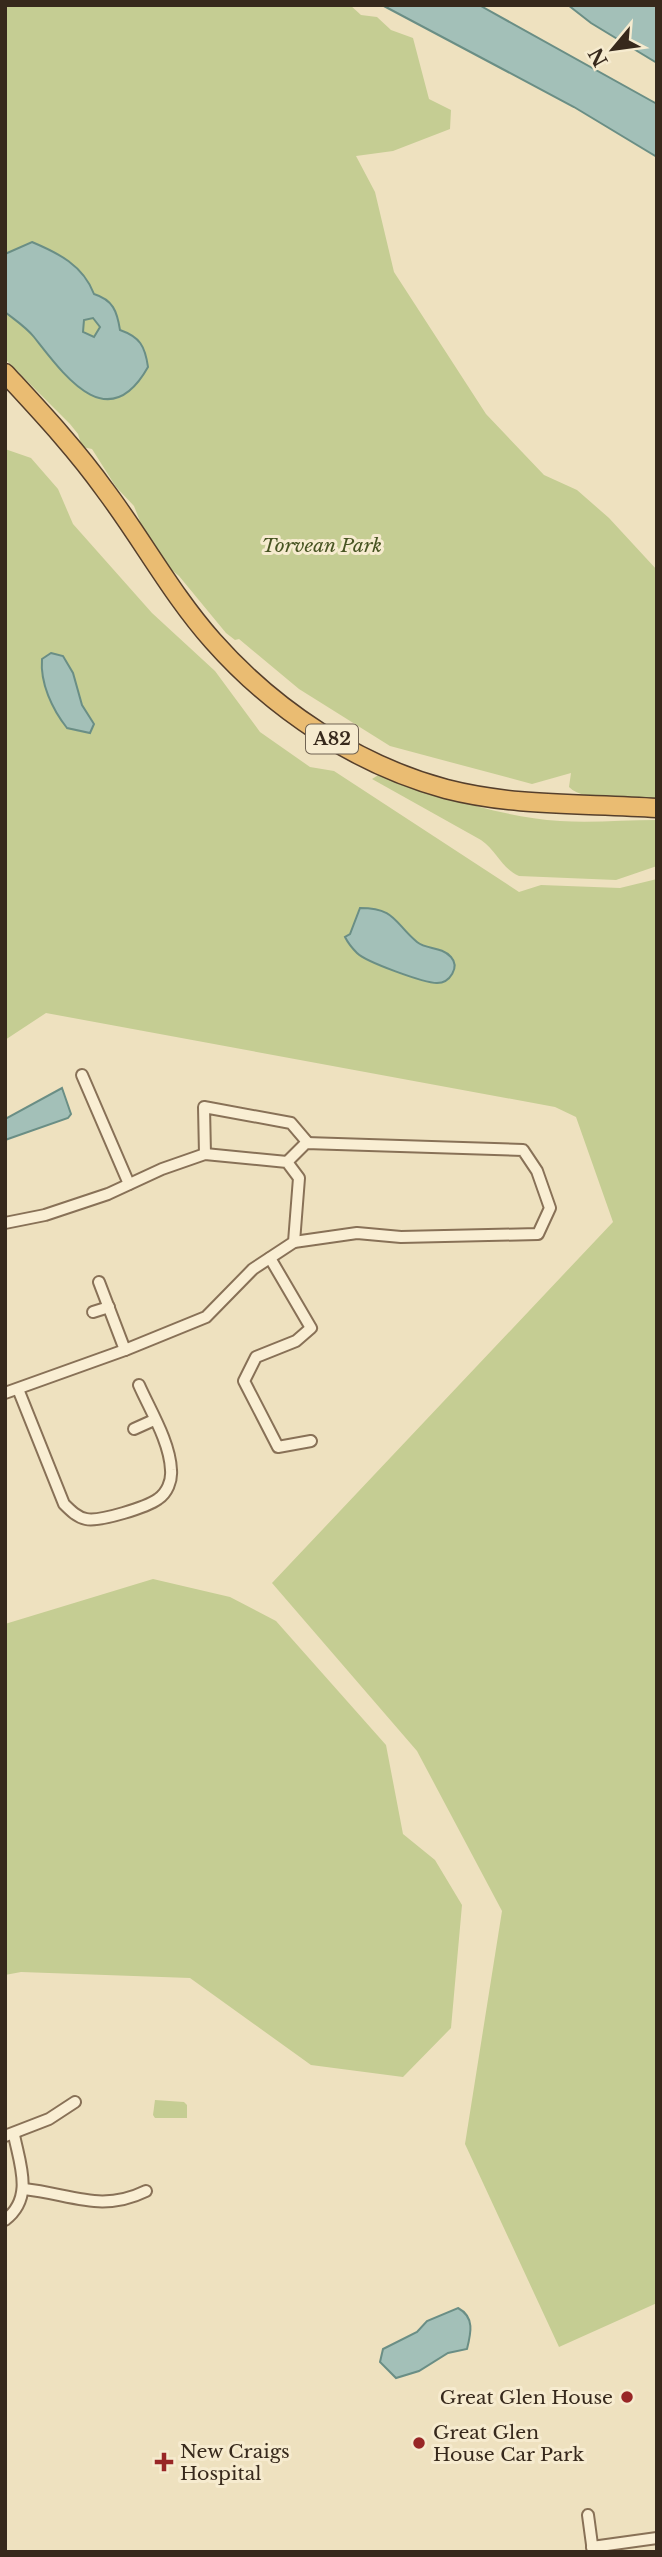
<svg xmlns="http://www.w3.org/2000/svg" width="662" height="2557" viewBox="0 0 662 2557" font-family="'Libre Baskerville',serif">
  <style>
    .green { fill: #c5cd93 }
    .water { fill: #a3c0b8; stroke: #6a8e85; stroke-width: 2; fill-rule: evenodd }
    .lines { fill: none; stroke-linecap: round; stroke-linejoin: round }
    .minor-casing { stroke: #887157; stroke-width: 14 }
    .trunk-casing { stroke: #553f2c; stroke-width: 21 }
    .minor { stroke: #f9eed3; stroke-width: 10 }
    .trunk { stroke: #eabc72; stroke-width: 18 }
    .poi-dot { fill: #982626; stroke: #f6ebcf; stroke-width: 2.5 }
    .labels { text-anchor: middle; stroke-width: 6; stroke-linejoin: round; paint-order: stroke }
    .shield { fill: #f6ebcf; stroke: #706352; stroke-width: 2 }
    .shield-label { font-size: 18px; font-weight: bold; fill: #37291c }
    .park-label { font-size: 19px; font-style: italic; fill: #475422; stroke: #f6ebcf }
    .poi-label { font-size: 19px; fill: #37291c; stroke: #f6ebcf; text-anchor: start }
  </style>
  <rect width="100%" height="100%" fill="#eee1bf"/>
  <g class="green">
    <path d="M5 5H350L361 15 377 17 391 30 413 38 429 99 451 110 450 129 393 151 356 156 375 192 394 272 486 414 544 475 577 490 609 518 657 570V800C632 794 586 804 569 787L571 773 532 784 390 746 299 689 239 639 235 640 226 633 179 576 168 567 143 529 134 506 116 487 92 449 82 447 78 434 70 424 5 359Z"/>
    <polygon points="5,449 31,458 58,489 73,524 152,613 215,671 260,732 310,767 334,771 519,892 541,885 620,888 657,879 657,2303 559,2347 465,2144 502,1911 417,1751 272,1583 613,1222 576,1117 555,1107 46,1013 5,1040"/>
    <path d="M380 774C439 795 498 817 560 821 592 823 625 820 657 820V866L616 880 519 876C501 868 497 851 481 840L372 779Z"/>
    <polygon points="153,1579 230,1597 276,1621 386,1745 403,1834 435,1860 462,1905 451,2028 403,2077 311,2065 190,1978 21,1972 5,1975 5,1624"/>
    <polygon points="155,2100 184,2102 187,2105 187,2118 155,2118 153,2115"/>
  </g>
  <g class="water">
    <polygon points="382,5 479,5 657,104 657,157 574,107"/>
    <polygon points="568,5 657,5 657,63 591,23"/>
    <path d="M32 242C58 253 83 265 94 294 113 300 117 311 120 330 140 337 145 346 148 367 108 438 64 375 34 337 26 327 15 320 5 312V254ZM93 318 100 327 94 337 83 332 84 320Z"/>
    <path d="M51 653 63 656 73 673 82 705 94 724 90 733 67 728C52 709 40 683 42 659Z"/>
    <path d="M360 908C396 908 394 923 417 942 427 950 441 946 451 957 460 967 450 983 437 983 424 983 366 962 357 953 353 949 347 941 345 937L350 934Z"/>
    <polygon points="62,1088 71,1114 68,1118 5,1140 5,1119"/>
    <path d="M458 2308C475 2317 471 2333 467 2349L448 2353 419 2371 396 2378 380 2362 383 2349 417 2332 427 2321Z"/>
  </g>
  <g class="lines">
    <g class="minor-casing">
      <g id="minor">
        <polyline points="82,1075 129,1184"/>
        <polyline points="205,1154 204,1107 291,1123 308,1143"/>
        <polyline points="287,1162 306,1143 523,1150 537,1171 550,1208 538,1234 401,1237 357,1233 294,1242"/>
        <polyline points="5,1223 45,1215 108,1194 162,1169 205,1154 287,1162 299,1178 294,1242 253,1269 206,1317 125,1350"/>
        <polyline points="270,1258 311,1328 296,1341 256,1357 244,1381 278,1447 311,1441"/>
        <polyline points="93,1312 109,1307"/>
        <path d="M18 1389 64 1504C71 1511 77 1517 86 1519 100 1522 147 1507 158 1499 167 1493 172 1481 171 1470 170 1442 150 1410 139 1385"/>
        <polyline points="5,1393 125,1350 99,1282"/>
        <polyline points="134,1429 154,1420"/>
        <polyline points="5,2136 49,2119 75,2102"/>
        <path d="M24 2189C71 2194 101 2213 146 2191"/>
        <path d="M5 2220C34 2198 20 2165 14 2135"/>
        <polyline points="588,2515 593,2552"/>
        <polyline points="592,2547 657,2538"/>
      </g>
    </g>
    <g class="trunk-casing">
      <path id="trunk" d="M5 373C40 411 75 448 105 490 142 539 172 595 213 641 274 710 357 765 446 789 516 807 586 803 657 808"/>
    </g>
    <use href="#minor" class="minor"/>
    <use href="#trunk" class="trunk"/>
  </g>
  <g class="poi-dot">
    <circle cx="627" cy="2397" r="7"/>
    <circle cx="419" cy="2443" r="7"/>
    <path d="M160.5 2451.5h7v7h7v7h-7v7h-7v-7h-7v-7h7z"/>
  </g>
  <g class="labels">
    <rect class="shield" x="306" y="724.5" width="52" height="29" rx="5"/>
    <g class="shield-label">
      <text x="332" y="745">A82</text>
    </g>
    <g class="park-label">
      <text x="322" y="552">Torvean Park</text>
    </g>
    <g class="poi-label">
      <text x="613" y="2404" text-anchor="end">Great Glen House</text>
      <text x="433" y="2439">Great Glen<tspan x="433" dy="22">House Car Park</tspan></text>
      <text x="180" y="2458">New Craigs<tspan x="180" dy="22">Hospital</tspan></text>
    </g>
  </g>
  <rect width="662" height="2557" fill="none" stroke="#37291c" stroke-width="14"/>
  <g transform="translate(613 49) rotate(241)" stroke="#f6ebcf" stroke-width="5" paint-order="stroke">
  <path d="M0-5L12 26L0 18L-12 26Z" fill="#37291c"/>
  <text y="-10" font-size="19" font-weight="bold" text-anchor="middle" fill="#37291c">N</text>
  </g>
</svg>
